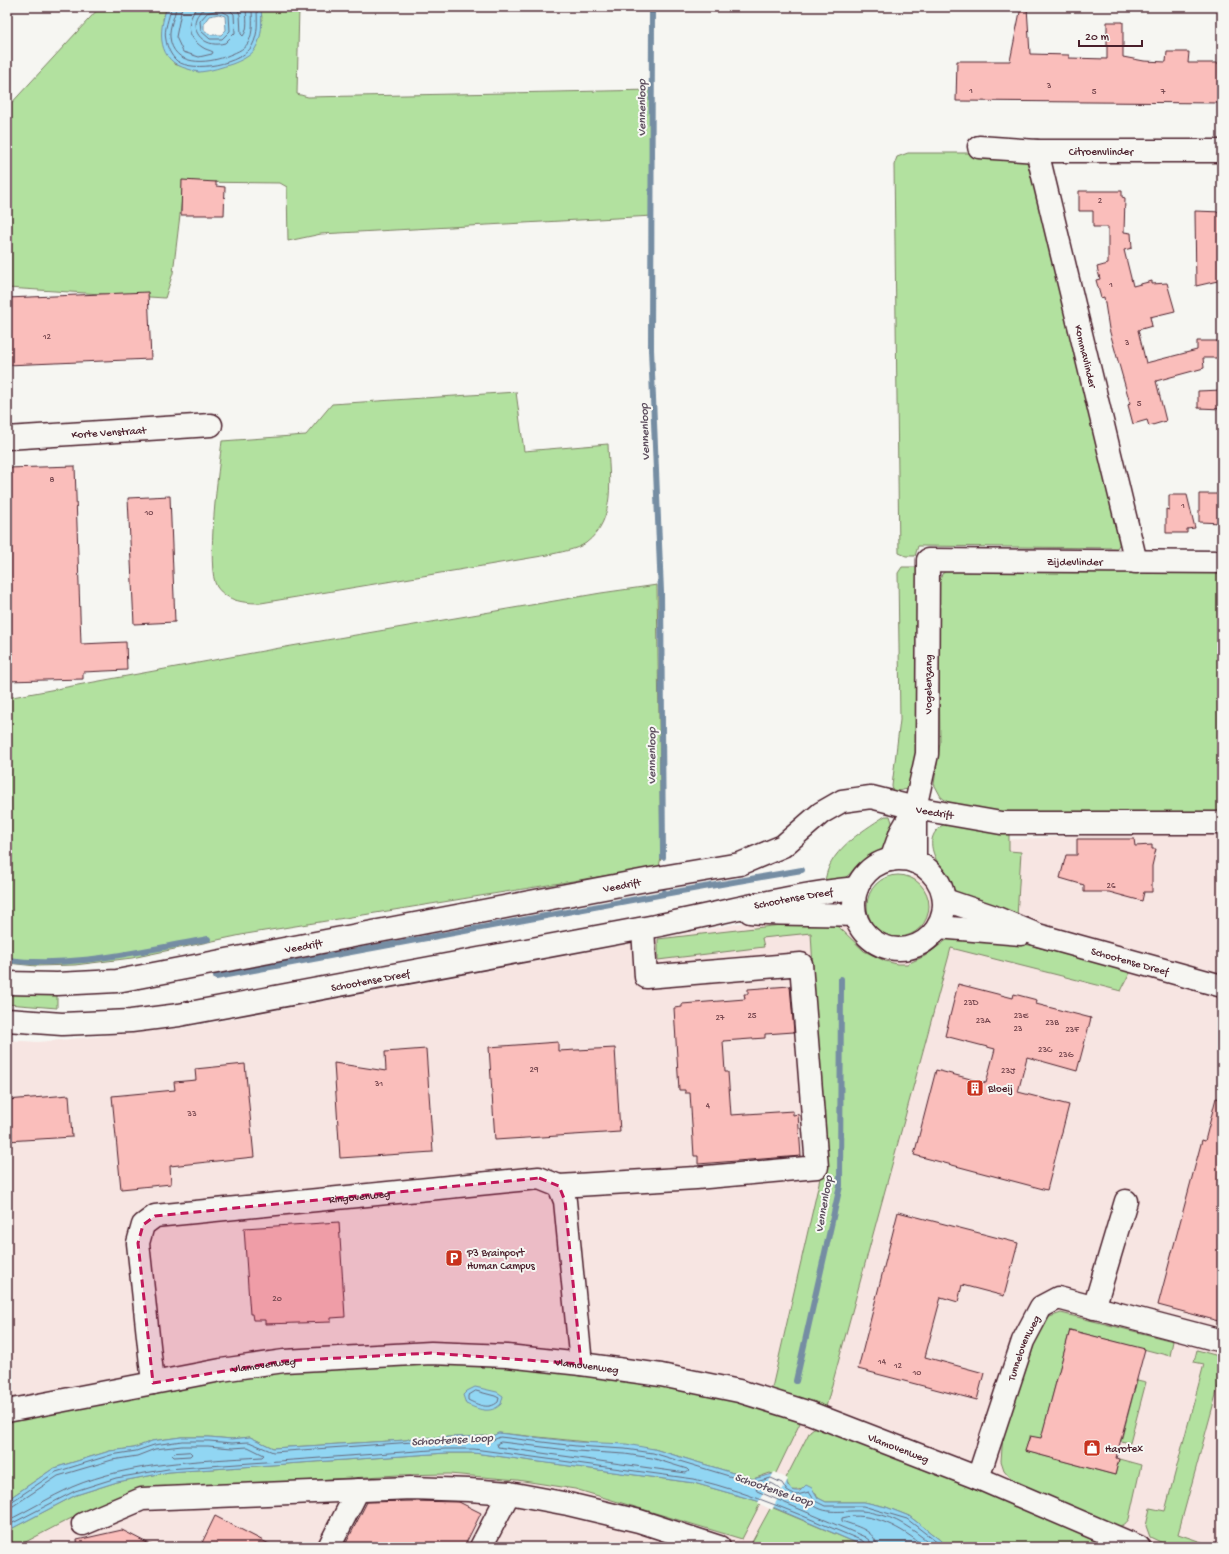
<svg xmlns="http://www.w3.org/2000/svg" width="1229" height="1554" viewBox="0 0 1229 1554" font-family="'Gochi Hand',sans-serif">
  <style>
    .built { fill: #f7e5e2 }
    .green { fill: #b2e19f; stroke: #7e8065 }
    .water { fill: #91d6f3; stroke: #758da3; fill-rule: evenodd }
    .pier { fill: #f6f6f2 }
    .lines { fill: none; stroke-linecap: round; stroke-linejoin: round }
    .shore { stroke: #66687b; stroke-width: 1 }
    .stream { stroke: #758da3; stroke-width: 6 }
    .building { fill: #fabebb; stroke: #4a1f2b }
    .minor-casing { stroke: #4a1f2b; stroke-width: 25 }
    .minor { stroke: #f6f6f2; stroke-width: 22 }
    .marked { fill: #c2185b; fill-opacity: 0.2; stroke: #c2185b; stroke-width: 3; stroke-dasharray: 8 5; stroke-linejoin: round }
    .labels { text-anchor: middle; stroke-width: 4; stroke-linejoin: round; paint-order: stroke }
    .number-label { font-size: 9px; fill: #76474f }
    .street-label { font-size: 11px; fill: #4a1f2b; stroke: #f6f6f2 }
    .poi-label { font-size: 11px; fill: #4a1f2b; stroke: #f6f6f2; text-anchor: start }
    .water-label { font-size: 12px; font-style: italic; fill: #5c4d5d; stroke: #f6f6f2 }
  </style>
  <rect width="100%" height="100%" fill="#f6f6f2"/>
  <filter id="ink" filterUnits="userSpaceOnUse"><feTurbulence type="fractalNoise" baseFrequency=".025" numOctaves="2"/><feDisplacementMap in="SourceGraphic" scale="8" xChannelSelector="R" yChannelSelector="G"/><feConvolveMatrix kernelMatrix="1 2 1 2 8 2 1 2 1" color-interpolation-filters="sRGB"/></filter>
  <g filter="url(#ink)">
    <polygon class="built" points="1222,828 1222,1547 7,1547 7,1040 38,1042 183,1028 894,894 946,843"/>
    <g class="green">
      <polygon points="100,7 167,7 163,19 174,64 199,72 262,21 261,7 299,7 297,94 308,97 653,90 653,216 321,234 288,241 287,187 280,183 190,182 183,190 173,273 165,298 7,288 7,108"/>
      <polygon points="908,153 979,153 1022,159 1027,162 1030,170 1123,534 1122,540 1117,548 918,546 915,556 906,556 899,553 894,165 897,157"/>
      <path d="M516 392 524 451 608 444C609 477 617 519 586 543 576 550 560 552 548 555L261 603C245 603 228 602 217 587 205 569 219 466 222 441L306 435 332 404Z"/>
      <polygon points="902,567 922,567 924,752 913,784 908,789 893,792 892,786 900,720 898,573"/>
      <polygon points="949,569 1222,570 1222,814 1022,816 976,809 948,802 941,797 934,784 940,743 938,586 942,574"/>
      <polygon points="657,585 661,857 659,867 246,934 132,958 75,965 36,966 7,963 7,698 274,649 601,593"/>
      <path d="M885 816H890L894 828 884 850 864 862 840 882 825 884C826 852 861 832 885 816Z"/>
      <path d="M946 823 1009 829V851L1021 852 1017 917 960 897C953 890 950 881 944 873 933 856 922 836 946 823Z"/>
      <circle cx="898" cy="906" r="31"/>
      <polygon points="816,921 832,923 841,929 864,951 885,961 897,964 907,964 925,956 948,939 955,937 967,936 992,943 1021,943 1131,971 1121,991 951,948 823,1418 769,1401 824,1161 811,933 762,938 764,947 658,960 658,939"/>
      <polygon points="7,988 57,990 57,1008 7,1004"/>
      <path d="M1061 1313 1173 1341 1170 1356 1070 1330 1041 1439 1029 1436 1026 1451 1115 1475 1119 1459 1141 1465 1129 1519C1125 1525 1122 1526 1116 1527L1016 1484 1004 1470 1001 1461 1003 1434 1031 1335 1044 1319Z"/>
      <polygon points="1197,1350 1222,1357 1222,1373 1178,1534 1216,1547 1171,1547 1150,1537 1146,1526 1150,1508 1165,1511 1204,1364 1194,1362"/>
      <polygon points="380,1363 482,1364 607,1375 735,1399 798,1420 800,1423 775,1475 770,1473 753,1479 654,1449 499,1433 493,1436 412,1438 406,1440 273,1448 250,1437 232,1439 209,1437 181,1437 152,1441 134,1448 110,1451 54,1468 7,1500 7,1421 234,1376"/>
      <polygon points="1137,1380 1146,1382 1130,1443 1121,1441"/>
      <path d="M818 1425 1120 1547H949L909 1516 886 1507 864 1502H826L818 1498 816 1493C812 1492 806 1489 803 1489 789 1492 792 1490 785 1480L810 1431Z"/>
      <path d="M446 1453H474L694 1483 761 1502 742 1539 575 1489 517 1480 449 1474 398 1475 156 1490C102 1498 63 1523 16 1547H7V1531L76 1495 117 1482 169 1472Z"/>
      <polygon points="771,1507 866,1547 762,1547 752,1542"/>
    </g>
    <g class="water">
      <path d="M167 7H261C262 21 263 36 255 49 251 56 240 61 232 64 222 67 211 71 200 72 196 72 192 70 188 69 157 61 158 32 167 7ZM219 14 225 16 226 30 221 35H211L204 30V23L209 16Z"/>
      <path d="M475 1387 497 1392 503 1396 501 1404C490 1415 478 1409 466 1404L463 1395 467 1391Z"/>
      <path d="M498 1433 577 1442 626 1444 654 1449 753 1479 773 1474 787 1481C787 1488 793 1492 800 1491L806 1485 812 1488 818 1498 826 1502H864L886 1507 909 1516 949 1547H866L761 1502 694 1483 474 1453H446L169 1472 117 1482 76 1495 7 1531V1500L54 1468 110 1451 134 1448 152 1441 181 1437H209L232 1439 250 1437 273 1448 406 1440 412 1438 493 1436Z"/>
    </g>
    <polygon class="pier" points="774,1472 788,1479 772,1510 758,1503"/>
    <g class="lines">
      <g class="shore">
        <path d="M171 7C170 18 163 29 166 40 167 47 171 56 177 61 193 73 242 64 252 46 259 33 257 21 257 7"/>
        <path d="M176 7C175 17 169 26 170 37 173 67 207 64 227 56 234 53 244 50 248 43 254 32 252 19 252 7"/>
        <path d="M182 7 176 37 183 52 199 57 212 54 213 52C210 50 206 50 202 47 186 36 186 22 197 7"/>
        <path d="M209 7C183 15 196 51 225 43L235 33 234 14 227 7"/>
        <path d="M237 7 240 15 241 34 243 36C249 29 246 16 246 7"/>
        <polygon points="220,10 229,15 230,31 222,39 210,39 201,31 200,21 207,13"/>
        <path d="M476 1391 495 1396 499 1398 498 1402C489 1410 478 1405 468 1400V1396Z"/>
        <polygon points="501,1442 576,1451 625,1454 652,1458 687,1469 689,1471 686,1473 498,1447 497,1444"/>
        <polygon points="190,1452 192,1454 190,1456 174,1457 172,1455 174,1453"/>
        <polyline points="7,1503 11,1502 56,1472 111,1455 136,1451 154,1445 182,1441 209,1441 232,1443 249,1442 273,1452 413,1442 493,1440 500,1437 576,1446 625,1449 653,1453 752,1483 771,1478 782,1483 787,1491 792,1494 797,1495 809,1492 815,1501 825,1506 863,1506 907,1519 943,1547"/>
        <path d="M7 1508 13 1506 58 1476 112 1460 137 1456 155 1449 182 1446H208L232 1448 248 1447 264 1455 262 1457C199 1461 131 1462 72 1487 50 1497 29 1510 7 1521"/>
        <path d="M7 1526 75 1491 116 1478 168 1469 445 1449H474L694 1479C753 1493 807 1518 863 1541L866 1547"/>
        <path d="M871 1547 870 1541 865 1537 757 1491 756 1489 771 1483C789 1491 781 1504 807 1498 820 1517 840 1510 861 1511 868 1511 875 1514 882 1515 903 1521 918 1534 935 1547"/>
        <path d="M877 1547C876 1530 855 1526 842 1521V1518C871 1510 903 1529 925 1547"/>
      </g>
      <g class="stream">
        <polyline points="652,7 651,349 661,592 663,857"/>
        <polyline points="664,892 664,894 802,870"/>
        <path d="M7 960C74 969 142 950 208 939"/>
        <polyline points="216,977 664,894"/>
        <polyline points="796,1381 840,1186 841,979"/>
      </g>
    </g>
    <g class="building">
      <polygon points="1021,7 1027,7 1030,54 1069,55 1069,58 1107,59 1107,22 1123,22 1123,57 1144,61 1166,62 1167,52 1189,52 1188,63 1222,63 1222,103 956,101 957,61 1010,61"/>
      <polygon points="182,180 216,182 216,186 225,187 224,215 181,215"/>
      <polygon points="1079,191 1122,191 1122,197 1125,198 1124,232 1131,233 1132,248 1124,250 1133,286 1152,281 1152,284 1167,283 1175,311 1150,317 1152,326 1138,330 1146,363 1197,350 1197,341 1222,341 1222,358 1203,358 1204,368 1156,381 1166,421 1149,426 1147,420 1133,424 1128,405 1130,403 1109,329 1104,297 1101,298 1096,280 1100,279 1097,267 1108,264 1108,227 1093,227 1093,211 1079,211"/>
      <polygon points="1195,211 1222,212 1222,280 1196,286"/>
      <polygon points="148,292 151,359 7,365 7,298"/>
      <polygon points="1222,390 1222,409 1198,408 1198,391"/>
      <polygon points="75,466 81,644 126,642 127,670 83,672 83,679 7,681 7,468"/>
      <polygon points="1199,494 1222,494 1222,523 1199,522"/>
      <polygon points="1169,495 1187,495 1195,528 1187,529 1187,533 1166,533 1166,509 1169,510"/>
      <polygon points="170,496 175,622 134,624 128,498"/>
      <polygon points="1077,839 1134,839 1135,846 1152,845 1152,849 1156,849 1152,866 1152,892 1144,892 1142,901 1109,892 1084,892 1084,885 1060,878 1066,855 1077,855"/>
      <polygon points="958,984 1013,998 1014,994 1037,1000 1036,1004 1091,1018 1077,1071 1027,1057 1018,1092 1069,1105 1047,1190 914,1155 936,1070 986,1083 995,1049 945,1036"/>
      <polygon points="790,986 794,1032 765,1034 765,1038 723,1041 725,1072 728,1072 731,1115 793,1111 793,1115 798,1114 801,1156 698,1164 698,1156 694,1156 690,1093 685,1093 685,1090 679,1090 674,1008 682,1007 682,1004 745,999 744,994 748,994 748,989"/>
      <polygon points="558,1042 558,1051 615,1048 620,1132 495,1140 489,1047"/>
      <polygon points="426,1049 433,1152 340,1158 334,1063 386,1071 385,1052"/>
      <polygon points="245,1064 254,1157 170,1166 171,1184 121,1189 112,1096 175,1090 174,1082 196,1080 195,1069"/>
      <polygon points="69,1095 72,1137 7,1141 7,1100"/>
      <polygon points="1216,1098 1222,1099 1222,1322 1158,1305 1202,1140 1205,1141"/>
      <polygon points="898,1212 1018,1243 1004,1296 962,1285 958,1302 941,1297 925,1357 984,1373 977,1400 858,1369"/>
      <polygon points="339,1222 345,1317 331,1318 331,1322 265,1324 265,1320 253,1320 252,1314 250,1314 249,1301 244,1228"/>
      <polygon points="1070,1330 1145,1349 1116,1458 1119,1459 1115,1475 1025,1451 1030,1436 1041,1438"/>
      <polygon points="411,1501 459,1502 481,1513 464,1547 344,1547 367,1502"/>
      <polygon points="215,1516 275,1547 200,1547"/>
      <polygon points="122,1530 155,1547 78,1547 77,1540"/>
    </g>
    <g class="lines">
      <g class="minor-casing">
        <g id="minor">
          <path id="s1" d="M979 147 1037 151H1222"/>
          <path id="s2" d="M1037 151 1136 562"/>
          <path id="s3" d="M7 438 211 425"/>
          <circle cx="899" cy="904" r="45"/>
          <polyline points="891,860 901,832 915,808"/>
          <path id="s4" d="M915 862V808L927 754 928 560 1222 562"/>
          <path id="s5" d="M945 900 992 916 1038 935 1222 986"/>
          <path d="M750 912C785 915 820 913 855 915"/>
          <polyline points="938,927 1021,934"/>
          <path id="s6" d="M7 983 57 984 117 981 651 879 740 864 783 846 821 813 842 801 871 797 915 808 1001 823H1222"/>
          <path id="s7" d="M7 1020 62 1024 131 1021 179 1015C333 987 486 958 639 929 712 916 783 895 857 888"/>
          <polyline points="559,1186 696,1178 817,1167 801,964 646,977 643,929"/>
          <polyline points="1094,1308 1126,1201"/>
          <path id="s8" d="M153 1383 138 1243 143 1225 155 1216 539 1178 559 1186 565 1201 581 1364"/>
          <path id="s9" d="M7 1411 221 1370 284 1361 431 1353 507 1356 581 1364 661 1375 739 1391 810 1413 978 1478 1139 1547"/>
          <path id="s10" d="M978 1478 1023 1341 1041 1307 1058 1298 1222 1341"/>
          <polyline points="83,1524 142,1499 411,1488 469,1490 509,1493 568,1504 639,1521 719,1547"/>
          <polyline points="329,1547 358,1490"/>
          <polyline points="481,1547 509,1493"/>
        </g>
      </g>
      <use href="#minor" class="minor"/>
    </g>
  </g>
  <path class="marked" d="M539 1178 559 1186 565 1201 581 1364 431 1353 284 1361 153 1383 138 1243 143 1225 155 1216Z"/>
  <defs>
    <g id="building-square" transform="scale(0.9)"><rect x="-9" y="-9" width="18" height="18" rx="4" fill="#c8321e" stroke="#f6f6f2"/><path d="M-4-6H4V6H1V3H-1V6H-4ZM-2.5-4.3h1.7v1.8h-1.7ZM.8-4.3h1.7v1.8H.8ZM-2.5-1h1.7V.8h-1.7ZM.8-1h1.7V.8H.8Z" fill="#fff"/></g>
    <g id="parking-square" transform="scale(0.9)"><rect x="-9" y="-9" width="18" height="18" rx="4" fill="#c8321e" stroke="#f6f6f2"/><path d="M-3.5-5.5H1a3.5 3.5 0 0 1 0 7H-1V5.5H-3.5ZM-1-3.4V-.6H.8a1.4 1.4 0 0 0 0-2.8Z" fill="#fff"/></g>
    <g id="shop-square" transform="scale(0.9)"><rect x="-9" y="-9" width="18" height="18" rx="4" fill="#c8321e" stroke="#f6f6f2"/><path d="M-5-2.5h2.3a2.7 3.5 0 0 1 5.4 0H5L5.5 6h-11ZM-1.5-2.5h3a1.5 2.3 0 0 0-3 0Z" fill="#fff"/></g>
  </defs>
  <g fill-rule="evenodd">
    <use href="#building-square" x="975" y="1088"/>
    <use href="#parking-square" x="454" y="1258"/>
    <use href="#shop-square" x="1092" y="1448"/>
  </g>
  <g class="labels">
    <g class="number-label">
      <text x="1049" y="88">3</text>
      <text x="971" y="93">1</text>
      <text x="1094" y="94">5</text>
      <text x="1163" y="94">7</text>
      <text x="1100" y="203">2</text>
      <text x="1111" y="287">1</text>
      <text x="47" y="339">12</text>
      <text x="1127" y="345">3</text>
      <text x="1139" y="406">5</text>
      <text x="52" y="482">8</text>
      <text x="1183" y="508">1</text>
      <text x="149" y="515">10</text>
      <text x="1111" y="888">26</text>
      <text x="971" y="1005">23D</text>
      <text x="752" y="1018">25</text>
      <text x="1021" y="1018">23E</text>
      <text x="720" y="1020">27</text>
      <text x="983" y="1023">23A</text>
      <text x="1052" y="1025">23B</text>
      <text x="1018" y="1031">23</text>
      <text x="1072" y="1032">23F</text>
      <text x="1045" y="1052">23C</text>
      <text x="1066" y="1057">23G</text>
      <text x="534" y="1072">29</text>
      <text x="1008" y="1073">23J</text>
      <text x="379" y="1086">31</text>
      <text x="708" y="1108">4</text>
      <text x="192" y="1116">33</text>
      <text x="277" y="1301">20</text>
      <text x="882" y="1364">14</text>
      <text x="898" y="1368">12</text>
      <text x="917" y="1375">10</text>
    </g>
    <g class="street-label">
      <text dy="4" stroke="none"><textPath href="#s1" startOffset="122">Citroenvlinder</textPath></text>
      <text dy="4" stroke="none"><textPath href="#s2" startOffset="211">Kommavlinder</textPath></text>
      <text dy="4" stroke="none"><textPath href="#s3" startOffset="102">Korte Venstraat</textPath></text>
      <text dy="4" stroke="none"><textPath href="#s4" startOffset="450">Zijdevlinder</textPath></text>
      <text dy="4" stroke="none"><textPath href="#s4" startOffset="179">Vogelenzang</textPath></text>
      <text dy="4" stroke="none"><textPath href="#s6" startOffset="960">Veedrift</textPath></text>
      <text dy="4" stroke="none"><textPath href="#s6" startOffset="624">Veedrift</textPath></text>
      <text dy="4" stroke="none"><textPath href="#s7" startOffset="798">Schootense Dreef</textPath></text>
      <text dy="4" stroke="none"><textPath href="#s6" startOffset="300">Veedrift</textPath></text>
      <text dy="4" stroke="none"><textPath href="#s5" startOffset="195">Schootense Dreef</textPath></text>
      <text dy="4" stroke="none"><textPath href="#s7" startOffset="367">Schootense Dreef</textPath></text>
      <text dy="4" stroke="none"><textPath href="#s8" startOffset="380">Ringovenweg</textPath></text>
      <text dy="4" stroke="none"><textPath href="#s10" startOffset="138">Tunnelovenweg</textPath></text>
      <text dy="4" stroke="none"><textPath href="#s9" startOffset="261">Vlamovenweg</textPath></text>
      <text dy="4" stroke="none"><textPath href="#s9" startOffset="585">Vlamovenweg</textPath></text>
      <text dy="4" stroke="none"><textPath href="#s9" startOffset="909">Vlamovenweg</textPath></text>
    </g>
    <g class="poi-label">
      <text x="988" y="1092">Bloeij</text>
      <text x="467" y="1256">P3 Brainport<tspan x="467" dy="13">Human Campus</tspan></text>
      <text x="1105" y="1452">Harotex</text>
    </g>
    <g class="water-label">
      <text transform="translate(641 108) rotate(-90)" y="4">Vennenloop</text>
      <text transform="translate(644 432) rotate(-92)" y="4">Vennenloop</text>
      <text transform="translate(651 756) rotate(-90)" y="4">Vennenloop</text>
      <text transform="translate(823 1204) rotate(-80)" y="4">Vennenloop</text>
      <text transform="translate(452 1439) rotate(-3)" y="4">Schootense Loop</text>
      <text transform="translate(774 1489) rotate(19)" y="4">Schootense Loop</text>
    </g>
  </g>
  <rect width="1229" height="1554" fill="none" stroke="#f6f6f2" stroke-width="24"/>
  <rect x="12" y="12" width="1205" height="1530" fill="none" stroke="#4a1f2b" stroke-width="1.5" filter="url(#ink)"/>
  <path d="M1079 40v6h63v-6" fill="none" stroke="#4a1f2b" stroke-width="2"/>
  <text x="1085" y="40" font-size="12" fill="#4a1f2b" stroke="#f6f6f2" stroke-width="3" paint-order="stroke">20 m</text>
</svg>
